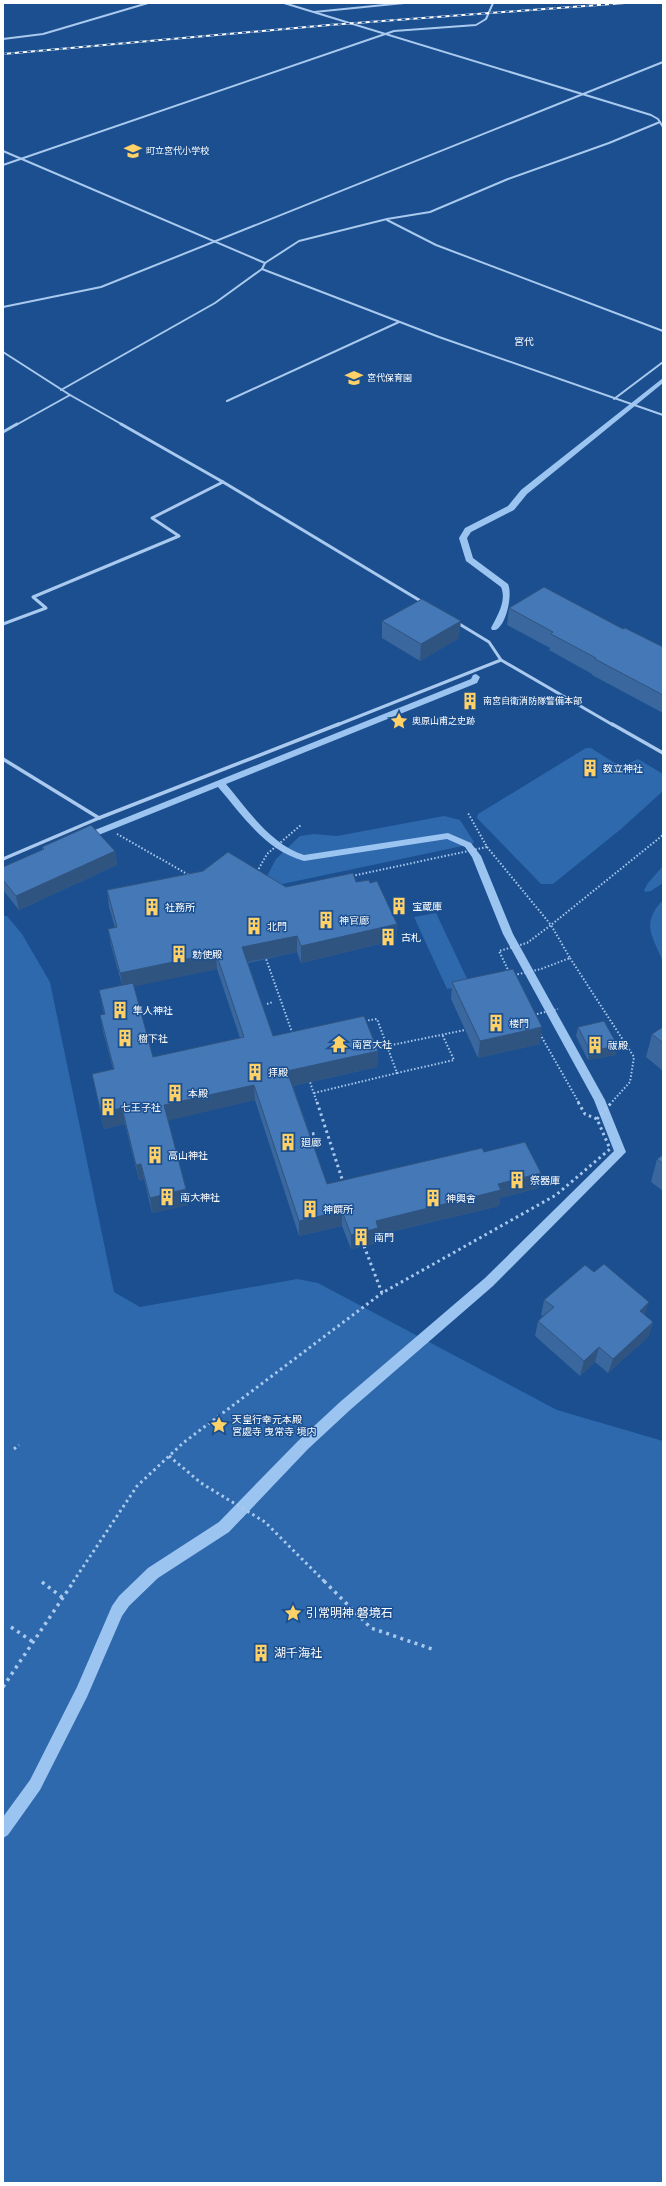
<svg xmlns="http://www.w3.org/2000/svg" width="666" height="2186" viewBox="0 0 666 2186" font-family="Signika,'Noto Sans JP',sans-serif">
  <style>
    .green { fill: #2e69ad }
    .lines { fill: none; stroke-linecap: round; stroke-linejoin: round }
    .stream { fill: #9cc4f0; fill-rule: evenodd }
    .path-far2 { stroke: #a9c9ee; stroke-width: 2; stroke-dasharray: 1.5 2; stroke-linecap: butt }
    .path-far1 { stroke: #a9c9ee; stroke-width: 3; stroke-dasharray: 2.5 3.5; stroke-linecap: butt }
    .path { stroke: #a9c9ee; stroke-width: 3.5; stroke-dasharray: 3 4.5; stroke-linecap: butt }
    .minor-far2 { stroke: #a9c9ee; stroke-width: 2 }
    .minor-far1 { stroke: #a9c9ee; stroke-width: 3 }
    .minor { stroke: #a9c9ee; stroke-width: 3.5 }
    .rail-casing { stroke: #fff; stroke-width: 2 }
    .rail { stroke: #1b4f8f; stroke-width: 1.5; stroke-dasharray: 4; stroke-linecap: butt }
    .wall { fill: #3a679d; fill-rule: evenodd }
    .shaded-wall { fill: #305480 }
    .building { fill: #4478b7; stroke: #305480 }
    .labels { text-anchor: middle; stroke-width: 3; stroke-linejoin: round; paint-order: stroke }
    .far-poi-label { font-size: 9px; fill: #fff; stroke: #1b4f8f; text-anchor: start }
    .far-quarter-label { font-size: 10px; fill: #fff; stroke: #1b4f8f }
    .poi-label { font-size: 10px; fill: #fff; stroke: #1b4f8f; text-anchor: start }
    .near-poi-label { font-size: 12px; fill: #fff; stroke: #1b4f8f; text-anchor: start }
  </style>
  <rect width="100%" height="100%" fill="#1b4f8f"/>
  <g class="green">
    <polygon points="586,748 591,748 621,767 638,759 663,774 663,791 621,829 553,884 541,884 477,818 478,814"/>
    <polygon points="444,816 460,820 474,842 472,844 273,886 265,880 276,859 300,836 314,834 337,836"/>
    <polygon points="663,866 663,883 651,891 645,892 644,890 648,883"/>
    <path d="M663 900V962C653 936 640 924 663 900Z"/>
    <polygon points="436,913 470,985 447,989 414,917"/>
    <polygon points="3,916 7,916 22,934 50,982 114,1292 140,1307 297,1279 318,1283 557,1410 663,1441 663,2183 3,2183"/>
  </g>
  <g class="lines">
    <g class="stream">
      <path d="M663 378V383L527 494 514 510 471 532 467 538 473 558 508 584C513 594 506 627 495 630H492L491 628C497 616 507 601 501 587L466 561 459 538 465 528 508 506 521 490Z"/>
      <path d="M476 674 480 677 477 683 226 784C248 810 270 844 304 855L448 833 471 843 481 856 513 934 605 1100 626 1152 493 1286 350 1410 308 1449 229 1532 158 1578 129 1606 122 1616 87 1697 40 1790 8 1835 3 1838V1817L30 1780 77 1687 112 1606 119 1596 148 1568 219 1522 298 1441 340 1402 485 1278 614 1151 594 1100 503 934 472 857 465 847 447 839 304 861C265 850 243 816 218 787L86 840H80L78 838 80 836 471 679 473 675Z"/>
    </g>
    <g class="path-far2">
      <polyline points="117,834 189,875"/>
      <polyline points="487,847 551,925 527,943 499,951 509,972"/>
      <polyline points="257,872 267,854 301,825"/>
      <polyline points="352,876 487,847 468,813"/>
      <polyline points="265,956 293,1035"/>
      <polyline points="570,958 634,1057 630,1082 611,1103"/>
      <polyline points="514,975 541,969 570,958 551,925 663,835"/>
      <polyline points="267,1004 273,1002"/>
      <polyline points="537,1014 558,1009"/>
      <polyline points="540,1034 579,1103"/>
      <polyline points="387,1046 465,1030"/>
      <polyline points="397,1073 454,1060 442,1034"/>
      <polyline points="309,1079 317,1103"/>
      <polyline points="314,1093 397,1073 377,1019 364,1021"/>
    </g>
    <g class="path-far1">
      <polyline points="317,1102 343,1182"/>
      <polyline points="597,1119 612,1102"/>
      <polyline points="312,1134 318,1133"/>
      <polyline points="364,1246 382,1293 556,1195 610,1149 597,1119 585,1114 578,1102"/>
      <polyline points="14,1449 19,1445"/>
      <polyline points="169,1456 201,1483 265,1522 325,1582"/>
      <polyline points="73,1582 137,1486 183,1443 382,1293"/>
    </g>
    <g class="path">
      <polyline points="324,1581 371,1628 432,1649"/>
      <polyline points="42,1582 63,1598"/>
      <polyline points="11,1627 33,1642"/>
      <polyline points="3,1687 74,1581"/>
    </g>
    <g class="minor-far2">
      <polyline points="284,3 651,115 658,119 663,127"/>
      <polyline points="314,12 404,3"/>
      <polyline points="3,39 43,34 148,3"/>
      <polyline points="3,151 265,263 262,269 215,303 61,390"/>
      <polyline points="3,165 394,31 476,25 486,19 493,3"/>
      <polyline points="387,220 436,245 663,331"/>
      <polyline points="265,263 299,241 387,219 430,212 508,179 609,143 660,122"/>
      <polyline points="262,269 439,337 663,415"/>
      <polyline points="3,307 101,287 663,62"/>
      <polyline points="3,352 70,395 123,425"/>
      <polyline points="614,399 663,362"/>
      <polyline points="227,401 399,322"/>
      <polyline points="16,425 70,395"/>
    </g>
    <g class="minor-far1">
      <polyline points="121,424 223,482 424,603"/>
      <polyline points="3,432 17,424"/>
      <polyline points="456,622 489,642 501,660 613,725"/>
      <polyline points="3,624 46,608 33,597 179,536 152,518 223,482"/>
      <polyline points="337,725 501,660"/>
    </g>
    <g class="minor">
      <polyline points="612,724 663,753"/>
      <polyline points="3,759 99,818"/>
      <polyline points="3,859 99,818 339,724"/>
    </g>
    <g class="rail-casing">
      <polyline id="rail" points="3,54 329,25 625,3"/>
    </g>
    <use href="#rail" class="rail"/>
  </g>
  <g class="wall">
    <polygon points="509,608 623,629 663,647 663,713 592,675 592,674 549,650 550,648 507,625"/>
    <polygon points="382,621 459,638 420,661 382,638"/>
    <polygon points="42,847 115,851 117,865 19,910 3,890 3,867 42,850"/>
    <path d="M356 882 370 883 397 924 396 940 301 963 297 952 248 963 273 1036 378 1051 377 1067 293 1086 327 1184 484 1152 541 1173 538 1188 500 1198 499 1206 378 1235V1243L351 1249 342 1226 299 1236 255 1100 168 1120 186 1189 188 1205 152 1213 144 1179 139 1180 125 1124 104 1129 92 1074 113 1069 103 1031 100 1015 104 1014 99 990 122 985 111 945 108 929 115 928 109 907 107 890 286 887ZM217 969 240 1038 153 1057 134 986Z"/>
    <polygon points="452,982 540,1044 478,1058 451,999"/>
    <polygon points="578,1027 616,1055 588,1060 576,1036"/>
    <polygon points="663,1027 663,1071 646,1057 652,1034"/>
    <polygon points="663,1155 663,1191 651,1182 657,1159"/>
    <polygon points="544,1300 645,1315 653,1322 648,1337 608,1373 595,1362 580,1376 535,1336 538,1321 543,1316 541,1315"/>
  </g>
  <g class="shaded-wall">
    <polygon points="461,621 459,638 420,661 421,644"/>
    <polygon points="115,851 117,865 19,910 16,896"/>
    <polygon points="397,924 396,940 301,963 301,946"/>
    <polygon points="297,936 297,952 243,963 242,947"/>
    <polygon points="216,953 217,969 123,989 120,973"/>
    <polygon points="542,1027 540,1044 478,1058 480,1041"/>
    <polygon points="618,1046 616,1055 588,1060 590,1051"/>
    <polygon points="378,1051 377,1067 288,1087 287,1071"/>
    <polygon points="254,1085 255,1100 167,1121 164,1105"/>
    <polygon points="122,1108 125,1124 104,1129 101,1113"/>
    <polygon points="141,1164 144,1179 139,1180 136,1165"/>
    <polygon points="541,1173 538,1188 500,1198 499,1206 378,1235 378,1243 351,1249 351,1235 376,1221 498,1184"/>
    <polygon points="186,1189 188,1205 152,1213 150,1198"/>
    <polygon points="342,1211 342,1226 299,1236 299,1221"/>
    <polygon points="649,1302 644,1317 640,1311"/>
    <polygon points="653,1322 648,1337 608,1373 613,1359"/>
    <polygon points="599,1347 595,1362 580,1376 584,1361"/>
  </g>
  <g class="building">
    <polygon points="544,587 623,629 625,628 663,647 663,695 595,659 596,658 551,634 553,632 509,608"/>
    <polygon points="422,599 461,621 421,644 382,621"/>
    <polygon points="91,825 115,851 16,896 3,880 3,867 44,849 42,847"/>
    <polygon points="228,852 286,887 353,873 356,882 369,880 370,883 377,881 397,924 301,946 297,936 242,947 273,1036 364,1016 378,1051 287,1071 327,1184 482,1148 484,1152 525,1142 541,1173 498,1184 501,1190 376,1221 378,1228 351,1235 342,1211 299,1221 254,1085 164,1105 186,1189 150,1198 141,1164 136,1165 122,1108 101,1113 92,1074 114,1069 100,1015 105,1014 99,990 133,983 153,1057 244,1037 216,953 120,973 108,929 117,927 107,890 203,871"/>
    <polygon points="513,969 542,1027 480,1041 452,982"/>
    <polygon points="604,1021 618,1046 590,1051 578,1027"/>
    <polygon points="663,1027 663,1043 652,1034"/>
    <polygon points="663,1155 663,1164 657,1159"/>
    <polygon points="604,1264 649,1302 640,1311 653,1322 613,1359 599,1347 584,1361 538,1321 554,1307 544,1300 585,1265 594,1272"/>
  </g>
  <defs>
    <g id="school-bare" transform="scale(1.38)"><path d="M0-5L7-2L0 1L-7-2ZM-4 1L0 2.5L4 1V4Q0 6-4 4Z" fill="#ffd166" stroke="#1b4f8f" stroke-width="2.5" paint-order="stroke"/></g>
    <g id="building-bare" transform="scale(1.38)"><path d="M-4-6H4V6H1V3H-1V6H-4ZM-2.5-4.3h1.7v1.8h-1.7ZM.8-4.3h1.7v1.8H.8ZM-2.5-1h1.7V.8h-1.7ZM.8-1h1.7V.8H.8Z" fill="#ffd166" stroke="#1b4f8f" stroke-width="2.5" paint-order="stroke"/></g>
    <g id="sight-bare" transform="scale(1.38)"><path d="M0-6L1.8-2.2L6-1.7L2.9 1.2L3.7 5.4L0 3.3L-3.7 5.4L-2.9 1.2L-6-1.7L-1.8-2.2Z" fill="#ffd166" stroke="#1b4f8f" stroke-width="2.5" paint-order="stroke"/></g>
    <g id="temple-bare" transform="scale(1.38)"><path d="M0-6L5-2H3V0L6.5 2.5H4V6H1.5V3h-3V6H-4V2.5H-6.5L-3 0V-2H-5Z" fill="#ffd166" stroke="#1b4f8f" stroke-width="2.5" paint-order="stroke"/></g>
  </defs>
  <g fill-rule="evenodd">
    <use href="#school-bare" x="133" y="151"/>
    <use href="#school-bare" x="354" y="378"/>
    <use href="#building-bare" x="470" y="701"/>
    <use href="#sight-bare" x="399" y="721"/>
    <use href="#building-bare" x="590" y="768"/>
    <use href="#building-bare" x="399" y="906"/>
    <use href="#building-bare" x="152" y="907"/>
    <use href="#building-bare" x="326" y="920"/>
    <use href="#building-bare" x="254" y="926"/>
    <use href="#building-bare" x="388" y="937"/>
    <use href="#building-bare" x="179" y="954"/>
    <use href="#building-bare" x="120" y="1010"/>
    <use href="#building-bare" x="496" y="1023"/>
    <use href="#building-bare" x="125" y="1038"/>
    <use href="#temple-bare" x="339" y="1044"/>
    <use href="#building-bare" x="595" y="1045"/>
    <use href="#building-bare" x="255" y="1072"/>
    <use href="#building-bare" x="175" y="1093"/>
    <use href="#building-bare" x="108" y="1107"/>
    <use href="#building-bare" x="288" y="1142"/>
    <use href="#building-bare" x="155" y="1155"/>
    <use href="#building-bare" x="517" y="1180"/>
    <use href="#building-bare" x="167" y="1197"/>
    <use href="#building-bare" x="433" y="1198"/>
    <use href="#building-bare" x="310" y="1209"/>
    <use href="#building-bare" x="361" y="1237"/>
    <use href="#sight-bare" x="219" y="1425"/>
    <use href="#sight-bare" x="293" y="1613"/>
    <use href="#building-bare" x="261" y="1653"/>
  </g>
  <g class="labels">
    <g class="far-poi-label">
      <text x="146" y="154">町立宮代小学校</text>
      <text x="367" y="381">宮代保育園</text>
      <text x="483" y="704">南宮自衛消防隊警備本部</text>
      <text x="412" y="724">奥原山甫之史跡</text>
    </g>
    <g class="far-quarter-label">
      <text x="524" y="345">宮代</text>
    </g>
    <g class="poi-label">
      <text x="603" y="772">数立神社</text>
      <text x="412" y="910">宝蔵庫</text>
      <text x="165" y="911">社務所</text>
      <text x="339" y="924">神官廊</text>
      <text x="267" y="930">北門</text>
      <text x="401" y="941">古札</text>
      <text x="192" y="958">勅使殿</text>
      <text x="133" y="1014">隼人神社</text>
      <text x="509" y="1027">楼門</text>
      <text x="138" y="1042">樹下社</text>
      <text x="352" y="1048">南宮大社</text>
      <text x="608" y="1049">祓殿</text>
      <text x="268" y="1076">拝殿</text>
      <text x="188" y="1097">本殿</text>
      <text x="121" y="1111">七王子社</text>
      <text x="301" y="1146">廻廊</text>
      <text x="168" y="1159">高山神社</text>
      <text x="530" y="1184">祭器庫</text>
      <text x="180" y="1201">南大神社</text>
      <text x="446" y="1202">神輿舎</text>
      <text x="323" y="1213">神饌所</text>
      <text x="374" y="1241">南門</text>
      <text x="232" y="1423">天皇行幸元本殿<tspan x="232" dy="12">宮處寺 曳常寺 境内</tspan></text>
    </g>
    <g class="near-poi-label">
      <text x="306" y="1617">引常明神 磐境石</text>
      <text x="274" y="1657">湖千海社</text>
    </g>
  </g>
  <rect width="666" height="2186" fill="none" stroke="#ffffff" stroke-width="8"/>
</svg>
